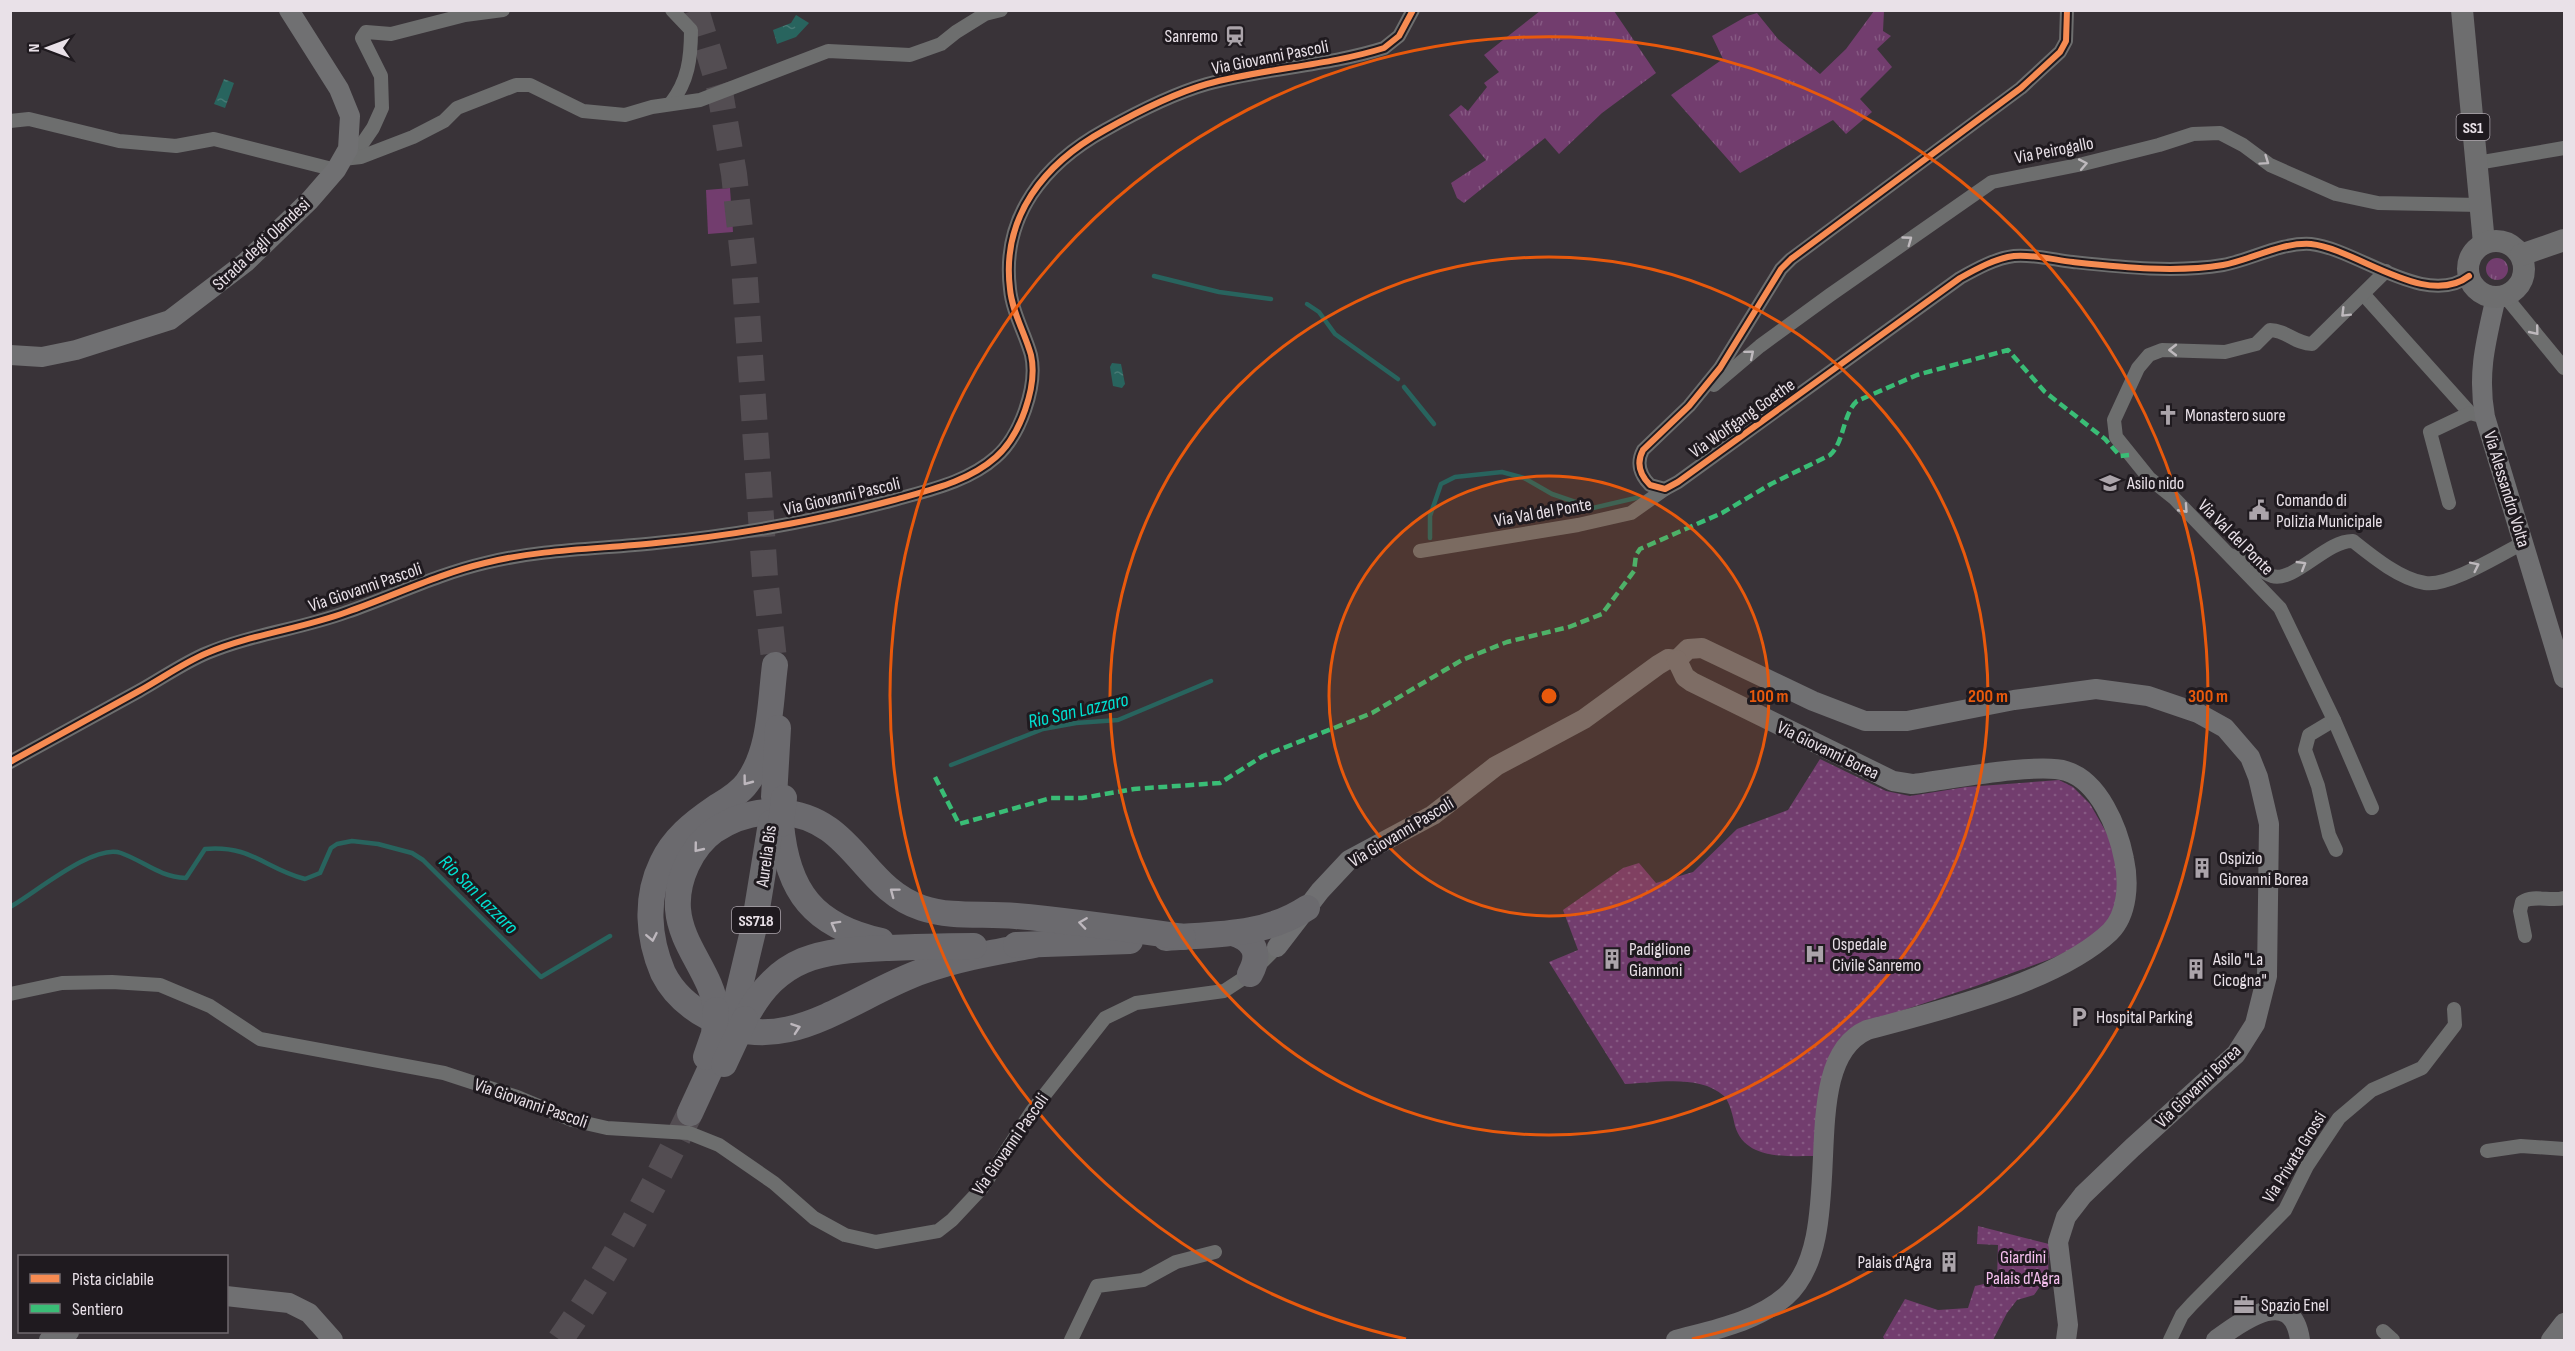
<svg xmlns="http://www.w3.org/2000/svg" width="2575" height="1351" viewBox="0 0 2575 1351" font-family="'Sofia Sans Condensed',sans-serif">
  <style>
    .grass { fill: url(#grass-tufts) }
    .park { fill: url(#park-dots) }
    .pitch { fill: #723d6e }
    .water { fill: url(#water-ripples) }
    .lines { fill: none; stroke-linecap: round; stroke-linejoin: round }
    .stream { stroke: #28645e; stroke-width: 4.5 }
    .highway-tunnel { stroke: #534d52; stroke-width: 26; stroke-dasharray: 26 13; stroke-linecap: butt }
    .street { stroke: #6d6e6e; stroke-width: 14 }
    .secondary { stroke: #707072; stroke-width: 20 }
    .primary { stroke: #6e6e6f; stroke-width: 22 }
    .highway { stroke: #6b6a6e; stroke-width: 26 }
    .highway-bridge { stroke: #6b6a6e; stroke-width: 26 }
    .quiet { stroke: #3abd76; stroke-width: 4.5; stroke-dasharray: 9 4.5; stroke-linecap: butt }
    .cycleway-casing { stroke: #1f1a1f; stroke-width: 10 }
    .cycleway { stroke: #f68b52; stroke-width: 6 }
    .oneway { stroke: #beb9bd }
    .oneway2 { stroke: #bdb7bd }
    .ring { fill: none; stroke: #e8590c; stroke-width: 3 }
    .labels { text-anchor: middle; stroke-width: 6; stroke-linejoin: round; paint-order: stroke }
    .shield { fill: #1f1a1f; stroke: #aca5ac; stroke-width: 1.5 }
    .shield-label { font-size: 16px; font-weight: bold; fill: #e9e1e8 }
    .poi-label { font-size: 18px; fill: #e9e1e8; stroke: #1f1a1f; text-anchor: start }
    .street-label { font-size: 18px; fill: #e9e1e8; stroke: #1f1a1f }
    .park-label { font-size: 18px; fill: #f6c0ef; stroke: #1f1a1f }
    .water-label { font-size: 20px; font-style: italic; fill: #00e1d2; stroke: #1f1a1f }
    .centre { fill: #e8590c; stroke: #1f1a1f; stroke-width: 3 }
    .ring-label { font-size: 18px; text-anchor: middle; font-weight: bold; fill: #e8590c; stroke: #1f1a1f; stroke-width: 6; stroke-linejoin: round; paint-order: stroke }
  </style>
  <defs>
    <pattern id="grass-tufts" width="24" height="20" patternUnits="userSpaceOnUse" patternTransform="scale(1.5)"><rect width="24" height="20" fill="#723d6e"/><path d="M3 7l-1-3M5 7V3M7 7l1-3M15 17l-1-3M17 17v-4M19 17l1-3" fill="none" stroke="#865983"/></pattern>
    <pattern id="park-dots" width="8" height="8" patternUnits="userSpaceOnUse" patternTransform="scale(1.5)"><rect width="8" height="8" fill="#723d6e"/><path d="M2 2h.1M6 6h.1" fill="none" stroke="#865983" stroke-width="1.8" stroke-linecap="round"/></pattern>
    <pattern id="water-ripples" width="26" height="14" patternUnits="userSpaceOnUse" patternTransform="scale(1.5)"><rect width="26" height="14" fill="#28645e"/><path d="M2 4q2-2 4 0t4 0M15 11q2-2 4 0t4 0" fill="none" stroke="#477a75"/></pattern>
  </defs>
  <rect width="100%" height="100%" fill="#393338"/>
  <g class="grass">
    <polygon points="1540,11 1614,11 1656,73 1602,113 1559,154 1545,138 1464,203 1457,198 1451,183 1486,160 1449,115 1461,105 1468,111 1487,87 1484,83 1499,72 1484,55"/>
    <polygon points="1874,11 1884,11 1883,31 1891,36 1877,49 1892,67 1860,99 1872,112 1846,134 1833,120 1740,173 1671,95 1723,59 1712,36 1747,16 1757,13 1778,39 1820,74 1846,49"/>
    <circle cx="2497" cy="269" r="11"/>
  </g>
  <g class="park">
    <path d="M1820 759 1886 791 1910 796 1966 787 2059 780 2073 787 2090 804 2109 837 2120 871 2113 917 2094 938 2053 958 1976 986 1862 1024 1840 1040 1814 1156C1786 1156 1745 1160 1735 1126 1733 1117 1730 1102 1724 1096 1699 1074 1656 1083 1625 1084L1549 962 1578 950 1563 910 1623 868 1639 863 1656 883 1693 872 1737 829 1788 810Z"/>
    <polygon points="1978,1226 2049,1244 2048,1275 2034,1295 2017,1300 2007,1313 1993,1340 1885,1340 1883,1337 1905,1299 1938,1310 1968,1308 1975,1286 1997,1281 1998,1245 1977,1244"/>
  </g>
  <polygon class="pitch" points="730,188 733,232 708,234 706,190"/>
  <g class="water">
    <polygon points="796,15 809,23 796,37 777,44 773,30 791,23"/>
    <polygon points="224,79 234,83 225,108 214,104"/>
    <polygon points="1112,363 1121,364 1125,384 1122,388 1113,386 1110,367"/>
  </g>
  <g class="lines">
    <g class="stream">
      <polyline points="1154,276 1219,292 1271,299"/>
      <polyline points="1307,304 1319,312 1335,334 1398,379"/>
      <polyline points="1404,387 1434,424"/>
      <polyline points="1430,538 1430,516 1441,484 1455,477 1502,472 1524,478 1552,494 1593,508 1640,497"/>
      <polyline points="951,765 1043,729 1076,723 1118,720 1211,681"/>
      <path d="M10 907C35 893 94 843 121 853 146 862 157 876 186 878L205 849C252 845 264 868 305 879L320 873 331 848 337 844 352 841 378 844 412 853 423 860 541 977 610 936"/>
    </g>
    <g class="highway-tunnel">
      <polyline points="696,10 719,86 734,174 744,266 765,577 774,659"/>
      <path d="M560 1340C610 1269 652 1191 690 1113"/>
    </g>
    <g class="street">
      <path d="M2067 10 2066 41 2060 52 2021 88 1791 259 1781 269 1720 368 1689 406 1643 450C1636 463 1640 475 1650 485L1665 489 1678 482 1960 278C1976 269 1996 258 2014 256 2032 254 2055 260 2073 262 2121 267 2175 273 2223 265 2251 260 2281 242 2311 244 2357 249 2426 309 2469 276"/>
      <path d="M671 103C688 81 691 59 691 30L672 10"/>
      <polyline points="10,121 29,119 119,141 176,146 214,139 336,170"/>
      <polyline points="348,149 362,144 373,128 382,108 381,76 362,38 366,32 391,34 465,15 503,10"/>
      <polyline points="343,159 361,157 413,137 444,121 457,108 516,85 530,85 583,111 625,115 652,107 700,100 828,51 910,55 941,44 956,32 985,14 1001,10"/>
      <polyline points="2477,163 2564,148"/>
      <polyline points="2364,295 2470,413 2485,417"/>
      <polyline points="2505,296 2564,368"/>
      <polyline points="1714,385 1760,346 1830,295 1992,182 2083,164 2159,145 2193,134 2220,133 2243,145 2270,165 2336,194 2378,203 2480,205"/>
      <polyline points="2449,503 2430,432 2470,413"/>
      <polyline points="1420,551 1578,525 1631,513 1665,489"/>
      <path d="M2230 555C2250 560 2258 571 2272 576 2294 583 2327 540 2353 541 2373 557 2400 579 2425 583 2449 587 2501 554 2523 543"/>
      <polyline points="2334,720 2309,735 2305,750 2318,786 2329,835 2336,850"/>
      <path d="M10 762C53 738 96 715 139 691 161 679 183 663 207 653 252 634 301 629 347 612 393 596 438 574 485 563 541 549 600 549 656 543 737 535 816 521 894 500 929 490 968 482 996 457 1020 436 1038 386 1031 355 1025 333 1012 312 1010 289 1001 216 1045 163 1105 130 1137 112 1172 94 1207 84 1265 68 1327 66 1384 48L1399 36 1413 10"/>
      <path d="M2372 808 2334 720 2280 608 2174 498 2149 478 2116 437 2114 420 2138 368 2149 355 2162 350 2225 352 2256 344 2270 330C2286 330 2296 344 2312 344L2386 271"/>
      <path d="M2525 936 2520 911 2522 902C2534 894 2550 902 2564 898"/>
      <polyline points="10,994 62,983 112,982 160,985 210,1006 260,1039 444,1073 517,1097 572,1120 607,1128 689,1133 719,1145 774,1183 814,1218 845,1235 876,1242 938,1231 952,1220 982,1188 1032,1111 1105,1018 1136,1003 1224,991 1250,974 1277,947"/>
      <polyline points="2487,1151 2521,1146 2564,1149"/>
      <polyline points="2383,1331 2393,1340"/>
      <polyline points="1071,1340 1097,1286 1143,1280 1176,1262 1215,1252"/>
      <polyline points="2170,1340 2182,1315 2192,1304 2285,1210 2307,1166 2339,1118 2372,1090 2422,1068 2455,1025 2454,1009"/>
    </g>
    <g class="secondary">
      <path d="M2496 297C2486 341 2477 373 2485 417L2564 678"/>
      <polyline points="10,355 42,357 76,350 170,320 246,262 310,200 336,170 348,149 350,116 339,89 289,10"/>
      <polyline points="1677,660 1688,649 1702,648 1813,701 1865,721 1907,721 2014,700 2096,689 2148,696 2198,713 2225,728 2250,757 2258,777 2269,824 2267,976 2255,1024 2236,1054 2132,1148 2083,1195 2066,1217 2058,1242 2068,1325 2066,1340"/>
      <polyline points="1277,947 1320,891 1349,860 1433,815 1496,766 1584,719 1658,665 1668,659 1677,660"/>
      <polyline points="226,1296 289,1303 309,1313 333,1340"/>
      <polyline points="49,1340 69,1332"/>
      <path d="M1676 1340C1713 1330 1756 1322 1786 1296 1853 1236 1791 1064 1867 1030 1938 1011 2056 983 2110 932 2128 914 2129 882 2124 859 2118 828 2099 781 2066 771 2038 762 1946 780 1912 784L1893 781 1692 682 1685 677 1677 660"/>
      <path d="M2216 1340C2241 1322 2292 1283 2300 1340"/>
      <polyline points="2551,1340 2564,1323"/>
    </g>
    <g class="primary">
      <polyline points="2462,10 2484,243"/>
      <circle cx="2496" cy="269" r="28"/>
      <polyline points="2521,255 2564,240"/>
    </g>
    <g class="highway">
      <path d="M775 665C770 703 771 751 747 783 739 794 726 801 715 808 693 823 673 839 662 863 645 898 648 938 663 973 673 993 689 1007 708 1017 784 1062 851 996 923 971 959 958 996 952 1034 945"/>
      <polyline points="774,797 778,728"/>
      <path d="M781 824C787 892 814 926 881 941"/>
      <path d="M1233 933C1255 940 1261 954 1250 974"/>
      <path d="M1166 938C1215 934 1265 936 1307 908"/>
      <polyline points="1016,945 1130,941"/>
      <path d="M716 1010C712 973 681 947 678 909 676 880 691 847 715 830 735 817 755 811 779 812 854 817 861 888 922 908 952 918 984 913 1016 916 1072 921 1127 929 1183 937"/>
      <polyline points="733,1015 754,927 771,823"/>
      <path d="M745 1019C779 955 819 951 886 948 916 947 945 946 974 946"/>
      <polyline points="690,1113 714,1061"/>
    </g>
    <g class="highway-bridge">
      <polyline points="781,824 784,798"/>
      <polyline points="706,1057 714,1034 716,1010"/>
      <polyline points="724,1064 745,1019"/>
    </g>
    <path class="quiet" d="M935 777 959 824 1051 798H1082L1134 789 1220 783 1263 756 1372 713 1462 660 1507 642 1569 627 1602 614 1634 571 1636 555 1640 549 1722 513 1771 484 1830 455C1845 441 1842 415 1857 401L1917 375 2008 350 2045 392 2105 439 2120 456 2129 455"/>
    <g class="cycleway-casing">
      <g id="cycleway">
        <path d="M2067 10 2066 41 2060 52 2021 88 1791 259 1781 269 1720 368 1689 406 1643 450C1636 463 1640 475 1650 485L1665 489 1678 482 1960 278C1976 269 1996 258 2014 256 2032 254 2055 260 2073 262 2121 267 2175 273 2223 265 2251 260 2281 242 2311 244 2357 249 2426 309 2469 276"/>
        <path d="M10 762C53 738 96 715 139 691 161 679 183 663 207 653 252 634 301 629 347 612 393 596 438 574 485 563 541 549 600 549 656 543 737 535 816 521 894 500 929 490 968 482 996 457 1020 436 1038 386 1031 355 1025 333 1012 312 1010 289 1001 216 1045 163 1105 130 1137 112 1172 94 1207 84 1265 68 1327 66 1384 48L1399 36 1413 10"/>
      </g>
    </g>
    <use href="#cycleway" class="cycleway"/>
  </g>
  <defs><path id="oneway-chevron" d="M-2-3.5L2.5 0L-2 3.5" fill="none" stroke-width="1.6" stroke-linecap="round" stroke-linejoin="round" transform="scale(1.5)"/></defs>
  <g class="oneway">
    <use href="#oneway-chevron" transform="translate(2265 161) rotate(35)"/>
    <use href="#oneway-chevron" transform="translate(2083 164) rotate(-11)"/>
    <use href="#oneway-chevron" transform="translate(1908 240) rotate(-36)"/>
    <use href="#oneway-chevron" transform="translate(2345 313) rotate(135)"/>
    <use href="#oneway-chevron" transform="translate(2535 331) rotate(51)"/>
    <use href="#oneway-chevron" transform="translate(2173 350) rotate(-180)"/>
    <use href="#oneway-chevron" transform="translate(1750 354) rotate(-40)"/>
    <use href="#oneway-chevron" transform="translate(2184 509) rotate(48)"/>
    <use href="#oneway-chevron" transform="translate(2302 565) rotate(-31)"/>
    <use href="#oneway-chevron" transform="translate(2475 566) rotate(-26)"/>
  </g>
  <g class="oneway2">
    <use href="#oneway-chevron" transform="translate(747 781) rotate(127)"/>
    <use href="#oneway-chevron" transform="translate(698 848) rotate(129)"/>
    <use href="#oneway-chevron" transform="translate(894 892) rotate(-143)"/>
    <use href="#oneway-chevron" transform="translate(1083 923) rotate(-172)"/>
    <use href="#oneway-chevron" transform="translate(835 925) rotate(-151)"/>
    <use href="#oneway-chevron" transform="translate(652 937) rotate(79)"/>
    <use href="#oneway-chevron" transform="translate(796 1028) rotate(-19)"/>
  </g>
  <circle cx="1549" cy="696" r="220" fill="#e8590c" fill-opacity=".12"/>
  <g class="ring">
    <circle cx="1549" cy="696" r="220"/>
    <circle cx="1549" cy="696" r="439"/>
    <path d="M1406 1339A659 659 0 1 1 1692 1339"/>
  </g>
  <defs>
    <g id="station-bare" transform="scale(1.62)"><path d="M-3-6H3Q5-6 5-4V2Q5 4 3 4L4.5 6H3L1.5 4h-3L-3 6H-4.5L-3 4Q-5 4-5 2V-4Q-5-6-3-6ZM-3.5-4v3h7v-3ZM-3.5 1v1.5H-2V1ZM2 1v1.5H3.5V1Z" fill="#aba4aa" stroke="#1f1a1f" stroke-width="2.5" paint-order="stroke"/></g>
    <g id="church-bare" transform="scale(1.62)"><path d="M-1.2-6h2.4v3.5h3.3v2.4h-3.3V6h-2.4V-.1h-3.3v-2.4h3.3Z" fill="#aba4aa" stroke="#1f1a1f" stroke-width="2.5" paint-order="stroke"/></g>
    <g id="school-bare" transform="scale(1.62)"><path d="M0-5L7-2L0 1L-7-2ZM-4 1L0 2.5L4 1V4Q0 6-4 4Z" fill="#aba4aa" stroke="#1f1a1f" stroke-width="2.5" paint-order="stroke"/></g>
    <g id="civic-bare" transform="scale(1.62)"><path d="M-.6-6.5H3V-4.5H.6V-3L4-1V1h2V6H-6V1h2V-1L-.6-3ZM-1.2 2.5V6h2.4V2.5Z" fill="#aba4aa" stroke="#1f1a1f" stroke-width="2.5" paint-order="stroke"/></g>
    <g id="building-bare" transform="scale(1.62)"><path d="M-4-6H4V6H1V3H-1V6H-4ZM-2.5-4.3h1.7v1.8h-1.7ZM.8-4.3h1.7v1.8H.8ZM-2.5-1h1.7V.8h-1.7ZM.8-1h1.7V.8H.8Z" fill="#aba4aa" stroke="#1f1a1f" stroke-width="2.5" paint-order="stroke"/></g>
    <g id="hospital-bare" transform="scale(1.62)"><path d="M-5-5h3v3.5h4V-5h3V5h-3V1.5h-4V5h-3Z" fill="#aba4aa" stroke="#1f1a1f" stroke-width="2.5" paint-order="stroke"/></g>
    <g id="parking-bare" transform="scale(1.62)"><path d="M-3.5-5.5H1a3.5 3.5 0 0 1 0 7H-1V5.5H-3.5ZM-1-3.4V-.6H.8a1.4 1.4 0 0 0 0-2.8Z" fill="#aba4aa" stroke="#1f1a1f" stroke-width="2.5" paint-order="stroke"/></g>
    <g id="office-bare" transform="scale(1.62)"><path d="M-6-3h4V-5.5h4V-3h4V5H-6ZM-1-4.5V-3h2v-1.5ZM-6 0V1H6V0Z" fill="#aba4aa" stroke="#1f1a1f" stroke-width="2.5" paint-order="stroke"/></g>
  </defs>
  <g fill-rule="evenodd">
    <use href="#station-bare" x="1235" y="36"/>
    <use href="#church-bare" x="2168" y="415"/>
    <use href="#school-bare" x="2110" y="483"/>
    <use href="#civic-bare" x="2259" y="510"/>
    <use href="#building-bare" x="2202" y="868"/>
    <use href="#hospital-bare" x="1815" y="954"/>
    <use href="#building-bare" x="1612" y="959"/>
    <use href="#building-bare" x="2196" y="969"/>
    <use href="#parking-bare" x="2079" y="1017"/>
    <use href="#building-bare" x="1949" y="1262"/>
    <use href="#office-bare" x="2244" y="1305"/>
  </g>
  <g class="labels">
    <g class="shield">
      <rect x="2456.5" y="114" width="33" height="26" rx="4.5"/>
      <rect x="732" y="907" width="48" height="26" rx="4.5"/>
    </g>
    <g class="shield-label">
      <text x="2473" y="133">SS1</text>
      <text x="756" y="926">SS718</text>
    </g>
    <g class="poi-label">
      <text x="1218" y="42" text-anchor="end">Sanremo</text>
      <text x="2185" y="421">Monastero suore</text>
      <text x="2127" y="489">Asilo nido</text>
      <text x="2276" y="506">Comando di<tspan x="2276" dy="21">Polizia Municipale</tspan></text>
      <text x="2219" y="864">Ospizio<tspan x="2219" dy="21">Giovanni Borea</tspan></text>
      <text x="1832" y="950">Ospedale<tspan x="1832" dy="21">Civile Sanremo</tspan></text>
      <text x="1629" y="955">Padiglione<tspan x="1629" dy="21">Giannoni</tspan></text>
      <text x="2213" y="965">Asilo "La<tspan x="2213" dy="21">Cicogna"</tspan></text>
      <text x="2096" y="1023">Hospital Parking</text>
      <text x="1932" y="1268" text-anchor="end">Palais d'Agra</text>
      <text x="2261" y="1311">Spazio Enel</text>
    </g>
    <g class="street-label">
      <text transform="translate(1270 57) rotate(-11)" y="6">Via Giovanni Pascoli</text>
      <text transform="translate(2054 150) rotate(-11)" y="6">Via Peirogallo</text>
      <text transform="translate(261 244) rotate(-43)" y="6">Strada degli Olandesi</text>
      <text transform="translate(1742 418) rotate(-35)" y="6">Via Wolfgang Goethe</text>
      <text transform="translate(2507 489) rotate(73)" y="6">Via Alessandro Volta</text>
      <text transform="translate(842 496) rotate(-13)" y="6">Via Giovanni Pascoli</text>
      <text transform="translate(1543 512) rotate(-10)" y="6">Via Val del Ponte</text>
      <text transform="translate(2236 537) rotate(45)" y="6">Via Val del Ponte</text>
      <text transform="translate(365 587) rotate(-19)" y="6">Via Giovanni Pascoli</text>
      <text transform="translate(1828 750) rotate(26)" y="6">Via Giovanni Borea</text>
      <text transform="translate(1401 832) rotate(-31)" y="6">Via Giovanni Pascoli</text>
      <text transform="translate(766 856) rotate(-82)" y="6">Aurelia Bis</text>
      <text transform="translate(2198 1086) rotate(-44)" y="6">Via Giovanni Borea</text>
      <text transform="translate(531 1103) rotate(19)" y="6">Via Giovanni Pascoli</text>
      <text transform="translate(1010 1144) rotate(-55)" y="6">Via Giovanni Pascoli</text>
      <text transform="translate(2294 1157) rotate(-58)" y="6">Via Privata Grossi</text>
    </g>
    <g class="park-label">
      <text x="2023" y="1263">Giardini<tspan x="2023" dy="21">Palais d'Agra</tspan></text>
    </g>
    <g class="water-label">
      <text transform="translate(1078 710) rotate(-13)" y="7">Rio San Lazzaro</text>
      <text transform="translate(479 894) rotate(45)" y="7">Rio San Lazzaro</text>
    </g>
  </g>
  <circle cx="1549" cy="696" r="9" class="centre"/>
  <g class="ring-label">
    <text x="1769" y="702">100 m</text>
    <text x="1988" y="702">200 m</text>
    <text x="2208" y="702">300 m</text>
  </g>
  <rect width="2575" height="1351" fill="none" stroke="#e9e1e8" stroke-width="24"/>
  <rect x="18" y="1255" width="210" height="78" fill="#1f1a1f" stroke="#706a6f" stroke-width="1.5"/>
  <rect x="30" y="1274" width="30" height="9" fill="#f68b52" stroke="#706a6f" stroke-width="1.5"/>
  <text x="72" y="1285" font-size="18" fill="#e9e1e8">Pista ciclabile</text>
  <rect x="30" y="1304" width="30" height="9" fill="#3abd76" stroke="#706a6f" stroke-width="1.5"/>
  <text x="72" y="1315" font-size="18" fill="#e9e1e8">Sentiero</text>
  <g transform="translate(48 48) rotate(270)" stroke="#1f1a1f" stroke-width="4.5" paint-order="stroke">
  <path d="M0-4.5L10 22L0 15L-10 22Z" fill="#e9e1e8"/>
  <text y="-9" font-size="16" font-weight="bold" text-anchor="middle" fill="#e9e1e8">N</text>
  </g>
</svg>
